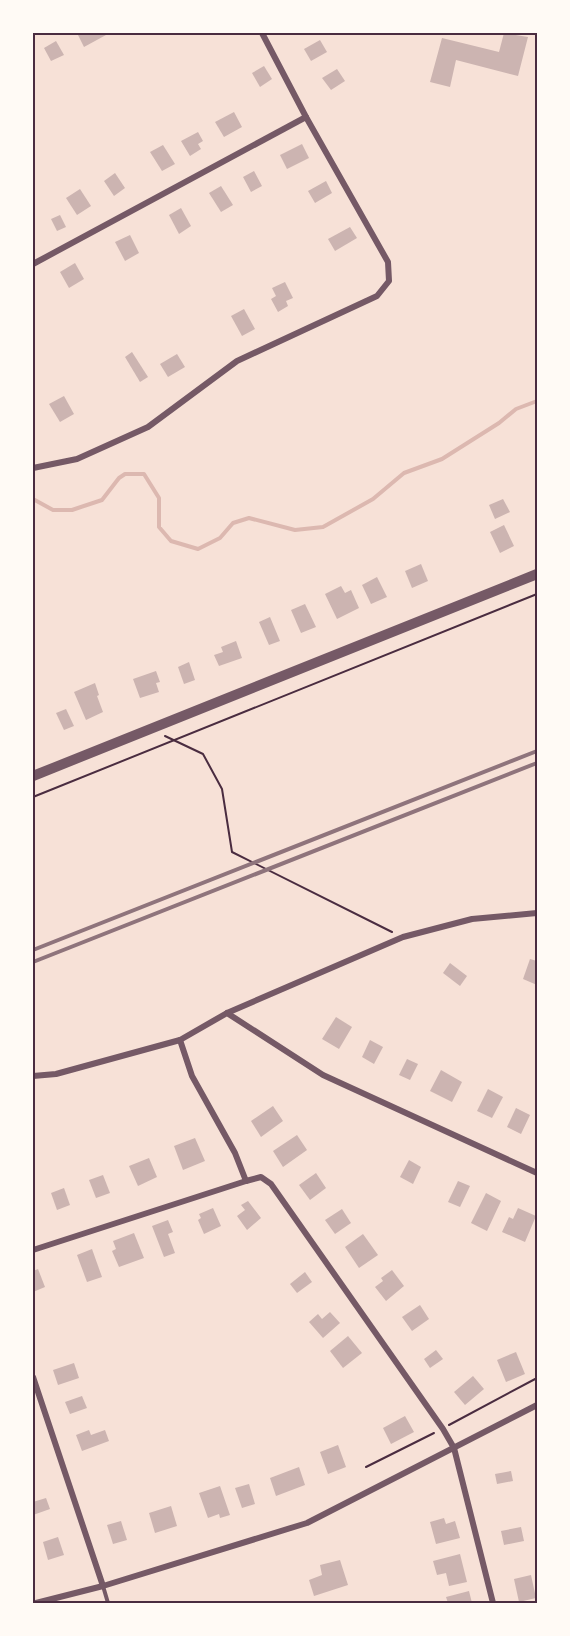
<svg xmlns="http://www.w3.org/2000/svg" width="570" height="1636" viewBox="0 0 570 1636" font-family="Merriweather,serif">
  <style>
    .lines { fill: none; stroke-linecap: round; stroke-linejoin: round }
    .stream { stroke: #dcb8b0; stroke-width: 4 }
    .building { fill: #ccb4b1 }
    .path { stroke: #4a2c40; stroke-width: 2 }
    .service { stroke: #755966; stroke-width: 4 }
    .minor { stroke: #755966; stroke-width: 6 }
    .tertiary { stroke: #755966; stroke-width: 10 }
    .rail { stroke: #8f747c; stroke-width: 4 }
    .neatline { fill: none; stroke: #4a2c40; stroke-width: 2 }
  </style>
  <rect width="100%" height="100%" fill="#f7e1d7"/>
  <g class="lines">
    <polyline class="stream" points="33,499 53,510 72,510 102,500 119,478 125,474 144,474 159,498 159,527 171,541 198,549 220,538 233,523 249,518 295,530 323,527 373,499 404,473 442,459 499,423 516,409 537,401"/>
  </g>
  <g class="building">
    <polygon points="77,33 105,33 106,35 84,47"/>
    <polygon points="504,33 528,37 518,76 456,60 450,87 430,82 442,38 499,52"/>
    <polygon points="320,40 327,52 311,61 304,49"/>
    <polygon points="56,41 64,55 51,61 44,48"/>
    <polygon points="264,66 272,79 260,87 252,73"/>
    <polygon points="337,69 345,81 331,90 322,78"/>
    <polygon points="234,112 242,127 224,137 215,122"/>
    <polygon points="198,132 203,141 198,144 201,149 190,156 181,141"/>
    <polygon points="302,144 309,158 287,169 280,155"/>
    <polygon points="163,145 175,164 162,171 150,152"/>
    <polygon points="254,171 262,186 251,192 243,177"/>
    <polygon points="115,173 125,188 114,196 104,181"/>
    <polygon points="326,181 332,193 315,203 308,191"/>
    <polygon points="221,186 233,205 221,212 209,193"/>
    <polygon points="80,189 91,206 77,215 66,198"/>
    <polygon points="181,208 191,226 179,234 169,215"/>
    <polygon points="60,215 66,227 57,231 51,219"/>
    <polygon points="350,227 357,238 335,251 328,239"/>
    <polygon points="130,235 139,253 125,261 115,242"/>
    <polygon points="75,263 84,279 69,288 60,272"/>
    <polygon points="285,282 293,298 286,301 288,306 278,312 271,299 276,296 272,288"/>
    <polygon points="244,309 255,329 242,336 231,316"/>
    <polygon points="132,352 148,377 140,382 125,357"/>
    <polygon points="177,354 185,367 168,377 160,364"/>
    <polygon points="64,396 74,414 60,422 49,404"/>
    <polygon points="503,499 510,512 495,519 489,505"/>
    <polygon points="504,525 514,546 500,553 490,532"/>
    <polygon points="421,564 428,581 412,588 405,571"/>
    <polygon points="377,577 387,597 371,604 362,585"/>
    <polygon points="341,586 345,593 351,590 359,608 337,619 325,594"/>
    <polygon points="305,604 316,627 301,633 291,610"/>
    <polygon points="270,617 280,641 269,645 259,622"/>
    <polygon points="236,641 242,658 219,666 214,655 223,652 221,647"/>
    <polygon points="189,662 195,680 184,684 178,667"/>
    <polygon points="156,671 160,682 156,683 159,692 140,698 133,679"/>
    <polygon points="95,683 99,695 97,696 103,712 86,720 74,692"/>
    <polygon points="66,709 74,726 64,730 56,713"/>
    <polygon points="530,959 537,961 537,985 523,979"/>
    <polygon points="450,963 467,976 460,986 443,973"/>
    <polygon points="336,1017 352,1027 339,1049 322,1039"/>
    <polygon points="370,1040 383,1047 374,1064 362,1057"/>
    <polygon points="407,1059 418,1064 410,1080 399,1075"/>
    <polygon points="441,1070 462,1082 452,1102 430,1091"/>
    <polygon points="488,1089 503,1097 492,1118 477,1111"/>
    <polygon points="273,1106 283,1121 261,1137 251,1121"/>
    <polygon points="516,1108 530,1115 521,1134 507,1127"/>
    <polygon points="297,1135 307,1150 283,1167 273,1151"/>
    <polygon points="195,1138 205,1161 183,1170 174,1146"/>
    <polygon points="149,1158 157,1177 138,1186 129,1166"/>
    <polygon points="409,1160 421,1167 413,1184 400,1177"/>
    <polygon points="316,1173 326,1188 310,1200 299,1185"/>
    <polygon points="103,1175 110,1193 96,1198 89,1180"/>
    <polygon points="458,1181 470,1186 460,1207 448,1202"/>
    <polygon points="64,1188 70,1205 57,1210 51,1193"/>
    <polygon points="486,1193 501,1201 487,1231 471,1223"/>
    <polygon points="248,1201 261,1218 247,1230 237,1216 245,1210 241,1205"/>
    <polygon points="213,1208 221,1226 204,1234 198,1220 201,1218 199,1214"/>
    <polygon points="518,1208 536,1216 525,1242 502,1232 509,1217 513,1219"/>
    <polygon points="342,1209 351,1223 335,1234 325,1220"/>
    <polygon points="168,1220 173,1232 168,1234 175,1253 164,1257 152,1226"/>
    <polygon points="134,1233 144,1258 119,1267 112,1251 116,1249 113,1241"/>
    <polygon points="363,1234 378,1255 359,1268 345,1247"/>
    <polygon points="92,1249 102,1277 87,1282 77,1255"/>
    <polygon points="38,1269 45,1287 33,1292 33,1271"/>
    <polygon points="392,1270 404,1286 386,1301 375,1287 383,1281 381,1278"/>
    <polygon points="305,1272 312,1282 297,1293 290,1284"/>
    <polygon points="420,1305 429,1319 412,1331 402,1317"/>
    <polygon points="330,1312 340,1323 323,1338 309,1322 318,1314 322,1319"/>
    <polygon points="348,1336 362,1353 343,1368 330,1351"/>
    <polygon points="436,1350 443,1359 430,1368 424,1359"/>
    <polygon points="516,1352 525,1374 506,1382 497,1360"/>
    <polygon points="74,1363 79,1378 58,1385 53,1370"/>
    <polygon points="473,1376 484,1389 465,1405 454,1392"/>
    <polygon points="82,1396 87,1408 70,1414 65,1402"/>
    <polygon points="405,1416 414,1432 391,1444 383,1428"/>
    <polygon points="89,1430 91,1435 105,1430 109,1441 82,1451 76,1435"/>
    <polygon points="338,1445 346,1467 328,1474 320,1452"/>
    <polygon points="299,1467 305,1485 276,1496 270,1478"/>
    <polygon points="511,1471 513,1481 497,1484 495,1474"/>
    <polygon points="249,1484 255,1504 242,1508 235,1488"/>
    <polygon points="220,1486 230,1515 220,1518 219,1514 208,1518 199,1493"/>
    <polygon points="46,1498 50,1509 33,1515 33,1502"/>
    <polygon points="171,1506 177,1526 155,1533 149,1513"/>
    <polygon points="444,1518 446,1524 455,1521 460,1538 436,1544 430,1522"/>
    <polygon points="121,1521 127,1540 113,1544 107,1525"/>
    <polygon points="521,1527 524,1541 504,1545 501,1531"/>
    <polygon points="58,1537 64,1555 48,1560 43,1542"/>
    <polygon points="460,1554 467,1582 449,1586 446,1573 437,1575 433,1561"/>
    <polygon points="340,1560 348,1585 314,1596 309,1580 322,1575 320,1565"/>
    <polygon points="531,1575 536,1598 519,1602 514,1579"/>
    <polygon points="469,1591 472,1603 448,1603 446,1597"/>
  </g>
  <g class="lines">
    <g class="path">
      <polyline points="165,736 203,754 222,789 232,852 392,932"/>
      <polyline points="33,797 537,594"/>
      <polyline points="449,1425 537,1378"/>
      <polyline points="366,1467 434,1433"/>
    </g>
    <polyline class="service" points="103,1586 108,1603"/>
    <g class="minor">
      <polyline points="33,264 306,117"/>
      <polyline points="33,468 77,459 148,427 237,361 377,296 389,281 388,262 306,117 262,33"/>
      <polyline points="227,1013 323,1075 537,1173"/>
      <polyline points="180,1040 192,1076 235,1153 246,1181"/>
      <polyline points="33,1076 56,1074 180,1040 227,1013 403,937 472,919 537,913"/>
      <polyline points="33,1250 246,1181 261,1177 271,1184 443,1429 454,1448 493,1603"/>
      <polyline points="33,1377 103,1586"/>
      <polyline points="36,1603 103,1586 307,1523 537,1405"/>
    </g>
    <polyline class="tertiary" points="33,776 537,574"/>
    <g class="rail">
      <polyline points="33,950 537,751"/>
      <polyline points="33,962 537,763"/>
    </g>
  </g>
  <rect width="570" height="1636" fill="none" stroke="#fffaf5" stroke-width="69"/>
  <rect x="34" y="34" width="502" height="1568" class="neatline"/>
</svg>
